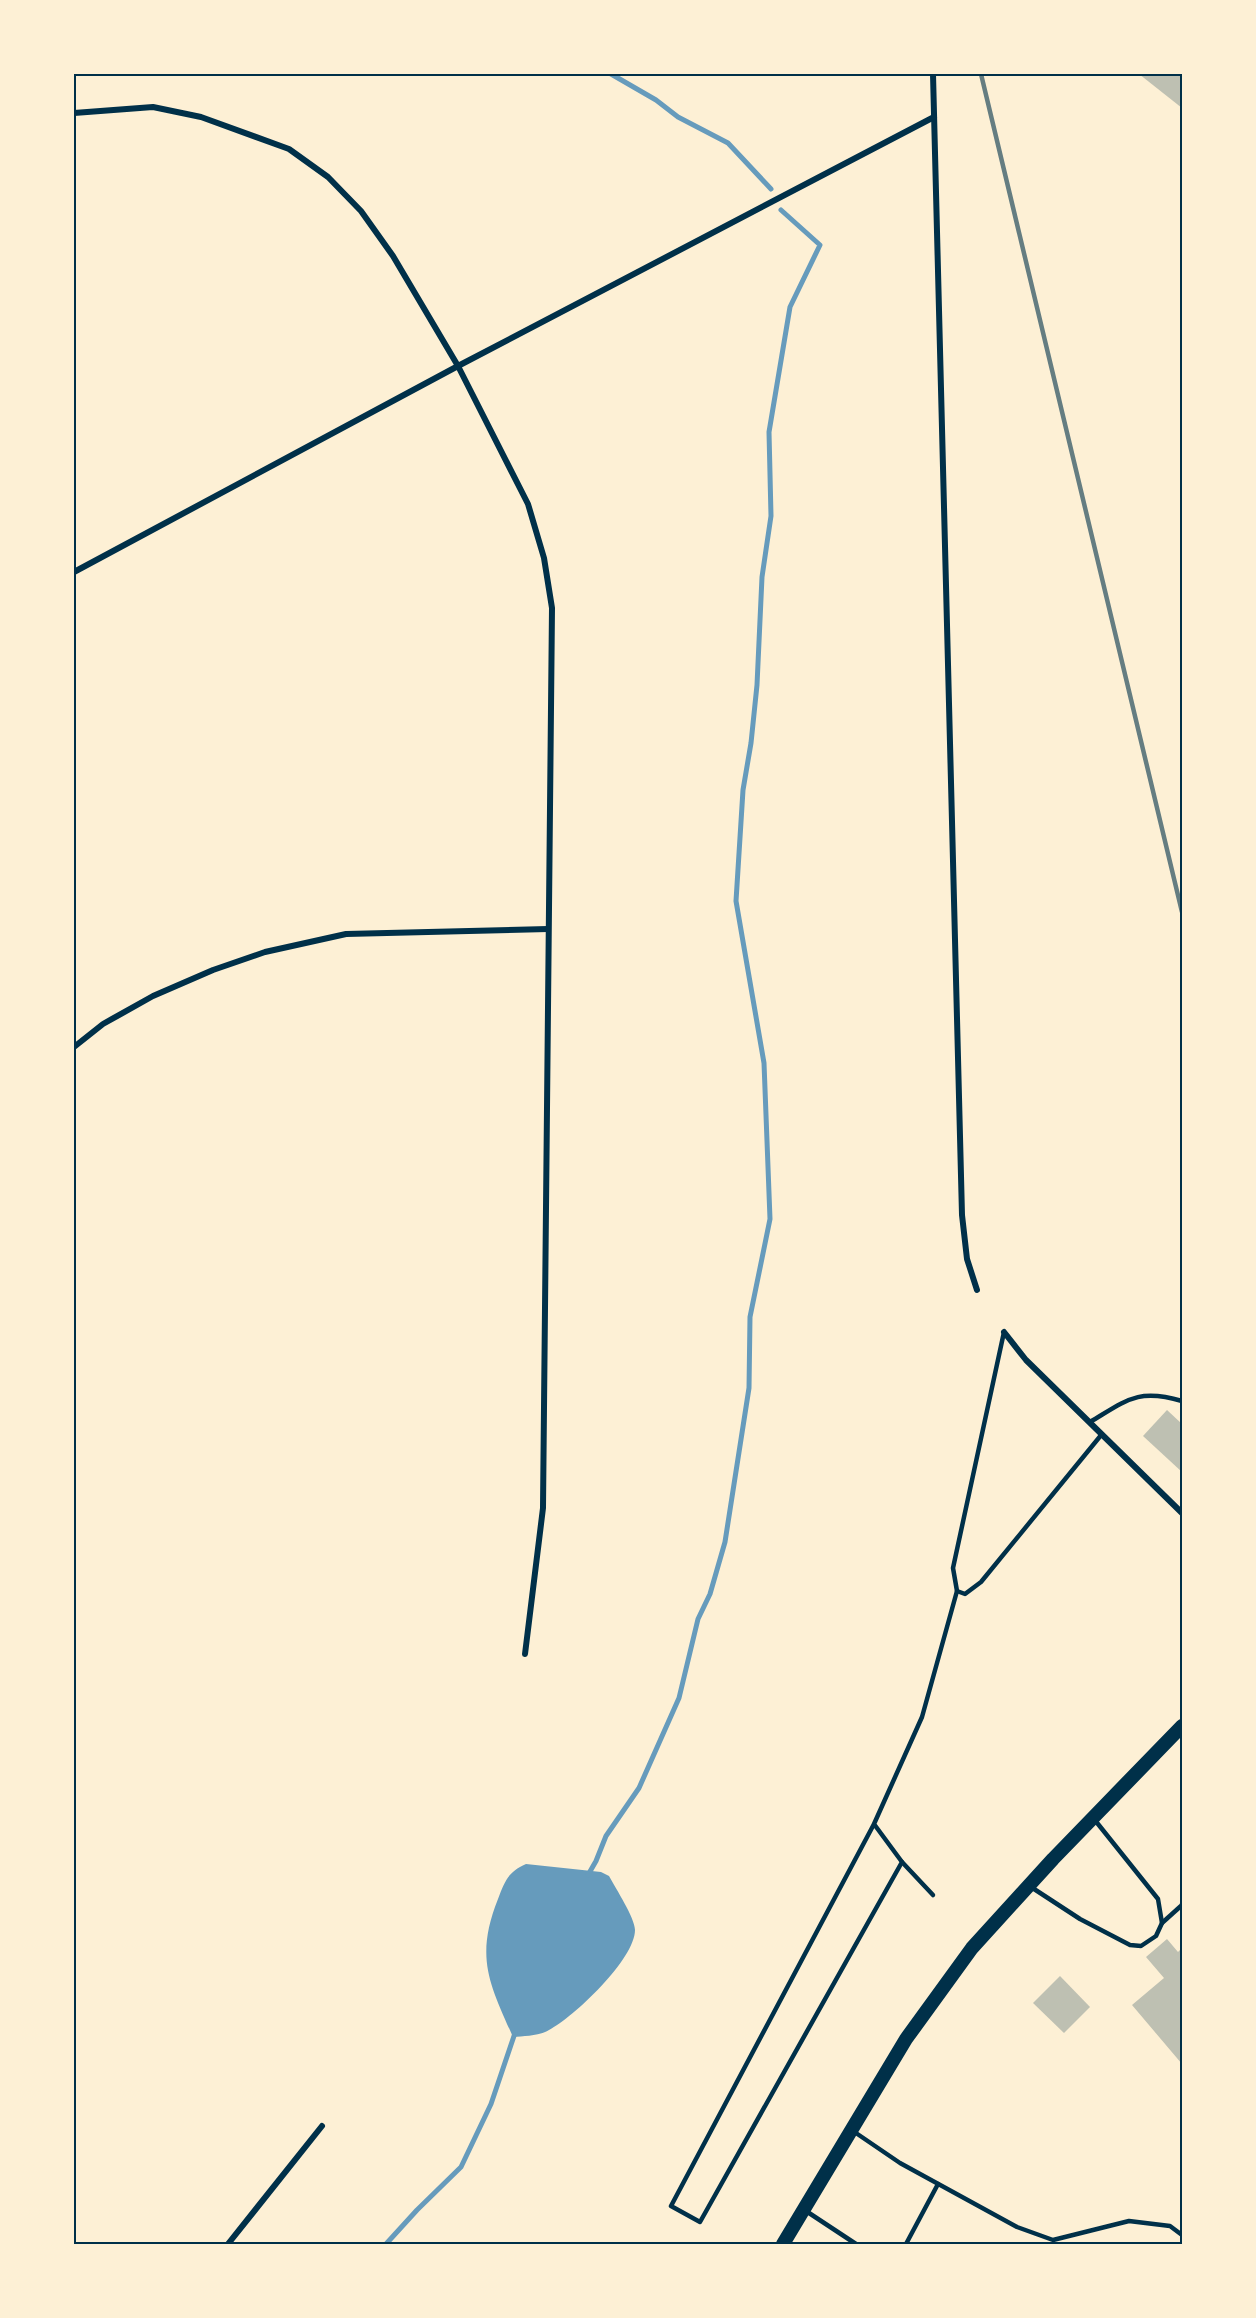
<svg xmlns="http://www.w3.org/2000/svg" width="1256" height="2318" viewBox="0 0 1256 2318" font-family="Commissioner,sans-serif">
  <style>
    .water { fill: #669bbc }
    .lines { fill: none; stroke-linecap: round; stroke-linejoin: round }
    .stream { stroke: #669bbc; stroke-width: 5 }
    .building { fill: #bec0b2 }
    .service { stroke: #003049; stroke-width: 4.5 }
    .minor { stroke: #003049; stroke-width: 6 }
    .trunk { stroke: #003049; stroke-width: 14 }
    .rail { stroke: #657d81; stroke-width: 4.5 }
    .neatline { fill: none; stroke: #003049; stroke-width: 2 }
  </style>
  <rect width="100%" height="100%" fill="#fdf0d5"/>
  <path class="water" d="M526 1864 601 1872 609 1876C616 1889 635 1918 635 1930 635 1959 574 2017 549 2030 540 2036 524 2036 513 2037 489 1983 475 1957 498 1899 505 1881 508 1872 526 1864Z"/>
  <g class="lines">
    <g class="stream">
      <polyline points="611,74 656,100 678,117 728,143 771,189"/>
      <polyline points="588,1875 596,1861 606,1836 639,1788 679,1698 698,1619 710,1594 725,1542 749,1388 750,1317 770,1219 764,1063 736,901 743,790 751,743 757,685 762,577 771,516 769,432 790,307 820,245 781,210"/>
      <polyline points="386,2244 417,2210 461,2167 491,2104 515,2033"/>
    </g>
  </g>
  <g class="building">
    <polygon points="1139,74 1182,74 1182,108"/>
    <polygon points="1167,1410 1182,1424 1182,1472 1143,1436"/>
    <polygon points="1167,1939 1178,1952 1182,1948 1182,2064 1132,2005 1164,1978 1146,1957"/>
    <polygon points="1060,1976 1090,2007 1064,2033 1033,2003"/>
  </g>
  <g class="lines">
    <g class="service">
      <polyline points="1004,1332 953,1568 957,1591 965,1594 981,1582 1102,1434"/>
      <path d="M1090 1422C1127 1400 1138 1388 1182 1401"/>
      <polyline points="874,1824 902,1862 700,2222 671,2206 874,1824 922,1717 957,1591"/>
      <polyline points="902,1862 933,1895"/>
      <polyline points="1031,1887 1080,1919 1130,1945 1141,1946 1156,1936 1162,1923 1158,1899 1094,1819"/>
      <polyline points="1162,1923 1182,1905"/>
      <polyline points="853,2131 900,2163 1017,2227 1053,2240 1129,2221 1170,2226 1182,2235"/>
      <polyline points="806,2211 856,2244"/>
      <polyline points="906,2244 938,2184"/>
    </g>
    <g class="minor">
      <polyline points="933,74 962,1215 967,1259 977,1290"/>
      <polyline points="74,113 153,107 201,117 289,149 328,177 361,211 393,256 458,366 528,504 544,558 552,608 543,1508 525,1654"/>
      <polyline points="74,572 458,366 934,117"/>
      <polyline points="74,1047 103,1024 153,996 213,970 265,952 346,934 548,929"/>
      <polyline points="1004,1332 1026,1360 1182,1513"/>
      <polyline points="228,2244 322,2126"/>
    </g>
    <polyline class="trunk" points="783,2244 906,2039 972,1948 1053,1859 1182,1726"/>
    <polyline class="rail" points="981,74 1182,912"/>
  </g>
  <rect width="1256" height="2318" fill="none" stroke="#fdf0d5" stroke-width="150"/>
  <rect x="75" y="75" width="1106" height="2168" class="neatline"/>
</svg>
